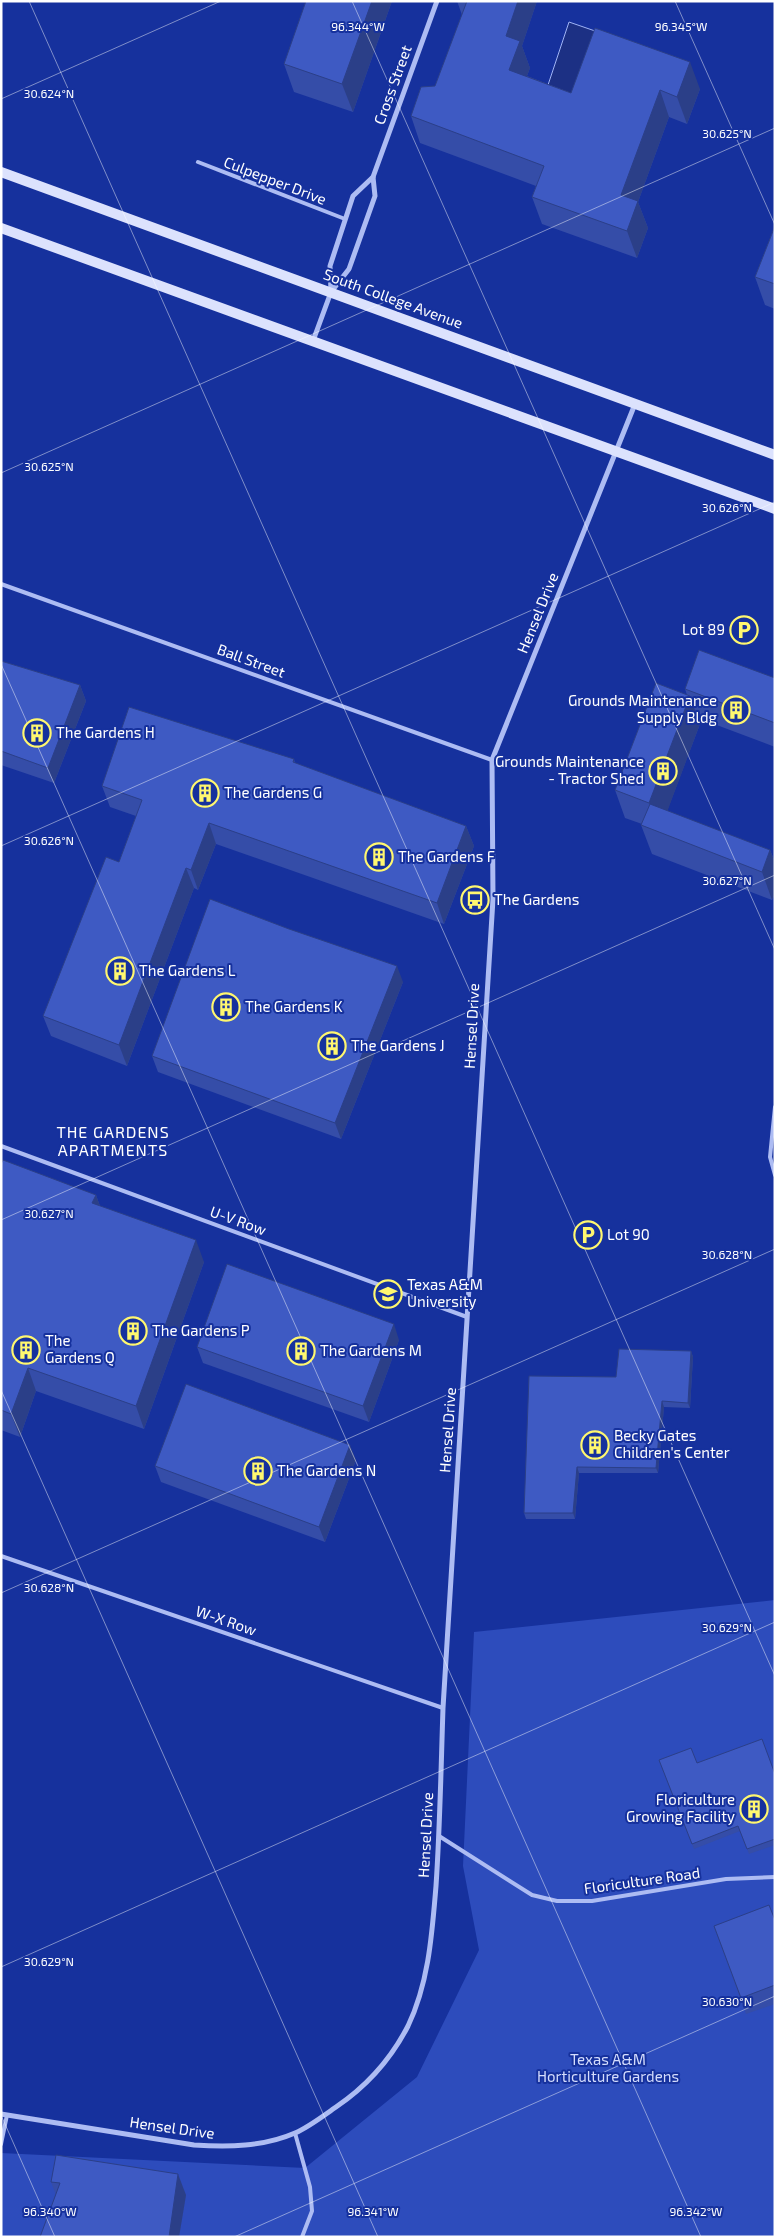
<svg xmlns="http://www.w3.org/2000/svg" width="776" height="2238" viewBox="0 0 776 2238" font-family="'Exo 2',sans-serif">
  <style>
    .green { fill: #2d4cbc }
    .water { fill: #1c3084; stroke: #9fb3f5 }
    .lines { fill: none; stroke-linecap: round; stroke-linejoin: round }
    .service { stroke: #adbcf3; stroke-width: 4 }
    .minor { stroke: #adbcf3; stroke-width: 5 }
    .secondary { stroke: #dce2fd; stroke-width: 10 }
    .wall { fill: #354da8 }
    .shaded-wall { fill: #2b3f88 }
    .building { fill: #3e5ac3; stroke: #2b3f88 }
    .ticks { fill: none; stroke: #fff; stroke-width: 1; stroke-opacity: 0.45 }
    .labels { text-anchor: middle; stroke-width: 4; stroke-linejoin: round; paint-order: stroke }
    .street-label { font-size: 15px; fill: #fff; stroke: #16319d }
    .poi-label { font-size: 15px; fill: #fff; stroke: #16319d; text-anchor: start }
    .park-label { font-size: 15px; fill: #d5ddfd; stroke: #16319d }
    .neighbourhood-label { font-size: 16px; letter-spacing: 1px; fill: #fff; stroke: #16319d }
    .ticks-label { font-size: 12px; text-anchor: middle; fill: #fff; stroke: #16319d; stroke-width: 4; stroke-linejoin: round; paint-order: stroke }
  </style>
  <rect width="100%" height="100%" fill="#16319d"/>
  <polygon class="green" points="775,1600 775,2237 1,2237 1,2153 305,2168 417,2077 479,1950 463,1866 474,1632"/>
  <polygon class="water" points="569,22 598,32 575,101 546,91"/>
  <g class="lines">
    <g class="service">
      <polyline points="198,162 345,219"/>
      <polyline points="1,584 492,760"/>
      <polyline points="775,1107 770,1157 775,1175"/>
      <polyline points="1,1146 467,1317"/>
      <polyline points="1,1556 443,1708"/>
      <polyline points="439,1836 532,1895 557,1901 592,1901 726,1879 775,1877"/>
      <polyline points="295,2133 310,2187 312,2211 302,2237"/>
      <polyline points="1,2144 7,2115"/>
    </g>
    <g class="minor">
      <polyline points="331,292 330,266 353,196 373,177"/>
      <polyline points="313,341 331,292 349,269 375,196 373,177 437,1"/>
      <path d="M1 2114 194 2145C228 2147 263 2147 295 2133 309 2127 323 2116 336 2107 367 2086 391 2059 408 2026 429 1982 432 1933 436 1886 440 1827 441 1767 443 1708L493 899 492 760 635 404"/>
    </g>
    <g class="secondary">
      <polyline points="1,172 775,455"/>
      <polyline points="1,228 775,509"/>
    </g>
  </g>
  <g class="wall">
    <polygon points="392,1 353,112 294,92 284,64"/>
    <polygon points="457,1 537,1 522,46 530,68 527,76 571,93 700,89 687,124 669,117 638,202 648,228 637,258 542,224 532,197 536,186 420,143 411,116 435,86 462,15"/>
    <polygon points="775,226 775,309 765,305 755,277"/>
    <polygon points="1,661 80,685 86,701 54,783 1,765"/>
    <polygon points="775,678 775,747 698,718 700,724 667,811 770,850 775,862 775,894 772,900 652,854 641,825 642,824 625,818 615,790 687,695 685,689"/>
    <polygon points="294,759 295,763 466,826 474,846 444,924 216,844 198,890 194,888 127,1066 51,1036 43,1016 119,862 136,816 110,807 102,786"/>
    <polygon points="403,982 341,1139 158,1072 152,1056"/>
    <polygon points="1,1164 96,1195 100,1206 204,1262 144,1429 36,1391 20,1437 1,1430"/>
    <polygon points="399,1340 369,1422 203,1363 197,1347"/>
    <polygon points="691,1351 693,1357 690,1408 664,1407 658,1473 579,1473 575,1519 526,1519 524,1513 616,1377"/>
    <polygon points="356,1460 325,1542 161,1482 155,1466"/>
    <polygon points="659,1760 697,1763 775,1774 775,1845 749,1854 740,1831 694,1849"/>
    <polygon points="775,1920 775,2004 746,2014 714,1926"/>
    <polygon points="51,2182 186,2195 179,2237 40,2237 56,2195"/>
  </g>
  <g class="shaded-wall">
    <polygon points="372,1 392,1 353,112 342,84"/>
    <polygon points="518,1 537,1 522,46 530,68 519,97 509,70 506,36"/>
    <polygon points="690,62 700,89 687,124 677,97"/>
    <polygon points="660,90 669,117 638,202 648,228 637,258 627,231 621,195"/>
    <polygon points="80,685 86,701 54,783 48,768"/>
    <polygon points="690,696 700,724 660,831 649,803"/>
    <polygon points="209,823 216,844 198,890 191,870"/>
    <polygon points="466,826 474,846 444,924 437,903"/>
    <polygon points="770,850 775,862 775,894 772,900 762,872"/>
    <polygon points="186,868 194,888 127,1066 119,1045"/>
    <polygon points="397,966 403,982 341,1139 335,1123"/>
    <polygon points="96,1195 104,1218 92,1203"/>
    <polygon points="196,1240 204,1262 144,1429 136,1406"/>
    <polygon points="394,1324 399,1340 369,1422 363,1406"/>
    <polygon points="691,1351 693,1357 690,1408 688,1403"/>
    <polygon points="28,1368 36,1391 20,1437 11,1414"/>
    <polygon points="662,1401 664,1407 658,1473 656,1468"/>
    <polygon points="350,1445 356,1460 325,1542 319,1527"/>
    <polygon points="577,1467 579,1473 575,1519 573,1513"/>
    <polygon points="178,2174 186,2195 179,2237 169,2237"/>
  </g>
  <g class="building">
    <polygon points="306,1 372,1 342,84 284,64"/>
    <polygon points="467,1 518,1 506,36 520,41 509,70 571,93 595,28 690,62 677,97 660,90 621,195 638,201 627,231 532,197 544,166 411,116 421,87 435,86"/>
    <polygon points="775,226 775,284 755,277"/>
    <polygon points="699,650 775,678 775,723 685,689"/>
    <polygon points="1,661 80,685 48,768 1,751"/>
    <polygon points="656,683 690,696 649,803 615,790"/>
    <polygon points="129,707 294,759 293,762 466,826 437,903 209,823 191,870 186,868 119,1045 43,1016 106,857 119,862 142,800 102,786"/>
    <polygon points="650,804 770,850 762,872 641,825"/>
    <polygon points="210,899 289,929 397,966 335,1123 152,1056"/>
    <polygon points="3,1160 96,1195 92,1203 196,1240 136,1406 28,1368 11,1414 1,1410 1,1164"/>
    <polygon points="227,1264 394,1324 363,1406 197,1347"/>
    <polygon points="619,1349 691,1351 688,1403 662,1401 656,1468 577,1467 573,1513 524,1513 529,1376 616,1377"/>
    <polygon points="186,1384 350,1445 319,1527 155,1466"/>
    <polygon points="762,1739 775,1774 775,1839 747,1849 738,1826 692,1844 659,1760 691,1748 697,1763"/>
    <polygon points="769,1905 775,1920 775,1985 741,1998 714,1926"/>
    <polygon points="56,2155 178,2174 169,2237 40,2237 60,2183 51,2182"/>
  </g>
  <path class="ticks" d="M29 1 775 1676M352 1 775 950M675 1 775 225M1 99 221 1M1 473 775 128M1 664 701 2237M1 846 775 502M1 1220 775 875M1 1390 378 2237M1 1593 775 1249M1 1967 775 1622M1 2115 55 2237M234 2237 775 1996"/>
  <defs>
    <g id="parking-ring" transform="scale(1.4375)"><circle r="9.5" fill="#16319d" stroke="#fff76f" stroke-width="1.5"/><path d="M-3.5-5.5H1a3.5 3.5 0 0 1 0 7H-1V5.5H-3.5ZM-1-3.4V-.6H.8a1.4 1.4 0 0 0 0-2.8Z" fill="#fff76f"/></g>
    <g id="building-ring" transform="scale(1.4375)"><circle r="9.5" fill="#16319d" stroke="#fff76f" stroke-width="1.5"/><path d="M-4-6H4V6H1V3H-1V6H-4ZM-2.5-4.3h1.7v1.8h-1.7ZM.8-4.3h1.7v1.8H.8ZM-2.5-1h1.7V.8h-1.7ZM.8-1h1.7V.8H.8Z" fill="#fff76f"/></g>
    <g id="bus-ring" transform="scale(1.4375)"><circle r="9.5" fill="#16319d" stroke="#fff76f" stroke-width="1.5"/><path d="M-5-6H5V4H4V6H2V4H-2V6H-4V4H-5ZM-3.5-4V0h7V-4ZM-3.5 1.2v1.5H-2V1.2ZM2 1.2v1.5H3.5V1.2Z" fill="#fff76f"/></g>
    <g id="university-ring" transform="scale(1.4375)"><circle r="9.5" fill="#16319d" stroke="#fff76f" stroke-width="1.5"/><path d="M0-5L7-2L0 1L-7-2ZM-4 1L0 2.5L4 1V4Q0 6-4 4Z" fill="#fff76f"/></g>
  </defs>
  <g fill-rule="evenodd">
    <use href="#parking-ring" x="744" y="630"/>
    <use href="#building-ring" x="736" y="710"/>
    <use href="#building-ring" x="37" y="733"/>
    <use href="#building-ring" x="663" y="771"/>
    <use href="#building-ring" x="205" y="793"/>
    <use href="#building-ring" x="379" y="857"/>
    <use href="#bus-ring" x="475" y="900"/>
    <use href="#building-ring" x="120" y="971"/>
    <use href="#building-ring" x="226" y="1007"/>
    <use href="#building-ring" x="332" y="1046"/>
    <use href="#parking-ring" x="588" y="1235"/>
    <use href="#university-ring" x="388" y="1294"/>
    <use href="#building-ring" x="133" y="1331"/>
    <use href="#building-ring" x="26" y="1350"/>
    <use href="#building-ring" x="301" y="1351"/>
    <use href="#building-ring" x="595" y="1445"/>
    <use href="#building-ring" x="258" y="1471"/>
    <use href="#building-ring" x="754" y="1809"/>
  </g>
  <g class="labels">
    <g class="street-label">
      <text transform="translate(393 85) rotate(-70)" y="5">Cross Street</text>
      <text transform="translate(275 181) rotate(21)" y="5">Culpepper Drive</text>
      <text transform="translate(393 299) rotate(20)" y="5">South College Avenue</text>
      <text transform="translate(538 613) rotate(-68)" y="5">Hensel Drive</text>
      <text transform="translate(251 661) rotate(20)" y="5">Ball Street</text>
      <text transform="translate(472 1026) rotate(-87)" y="5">Hensel Drive</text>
      <text transform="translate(238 1221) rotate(20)" y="5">U-V Row</text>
      <text transform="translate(448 1430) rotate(-86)" y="5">Hensel Drive</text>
      <text transform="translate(226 1621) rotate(19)" y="5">W-X Row</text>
      <text transform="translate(426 1835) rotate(-87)" y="5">Hensel Drive</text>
      <text transform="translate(642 1881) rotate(-8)" y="5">Floriculture Road</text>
      <text transform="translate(172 2128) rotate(8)" y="5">Hensel Drive</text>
    </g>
    <g class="poi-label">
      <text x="725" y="635" text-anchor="end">Lot 89</text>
      <text x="717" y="706" text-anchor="end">Grounds Maintenance<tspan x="717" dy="17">Supply Bldg</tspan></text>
      <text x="56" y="738">The Gardens H</text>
      <text x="644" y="767" text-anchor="end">Grounds Maintenance<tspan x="644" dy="17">- Tractor Shed</tspan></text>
      <text x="224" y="798">The Gardens G</text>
      <text x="398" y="862">The Gardens F</text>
      <text x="494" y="905">The Gardens</text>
      <text x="139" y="976">The Gardens L</text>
      <text x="245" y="1012">The Gardens K</text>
      <text x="351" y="1051">The Gardens J</text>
      <text x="607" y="1240">Lot 90</text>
      <text x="407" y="1290">Texas A&amp;M<tspan x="407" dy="17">University</tspan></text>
      <text x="152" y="1336">The Gardens P</text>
      <text x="45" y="1346">The<tspan x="45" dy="17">Gardens Q</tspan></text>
      <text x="320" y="1356">The Gardens M</text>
      <text x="614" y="1441">Becky Gates<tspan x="614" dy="17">Children's Center</tspan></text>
      <text x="277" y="1476">The Gardens N</text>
      <text x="735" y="1805" text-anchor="end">Floriculture<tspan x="735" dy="17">Growing Facility</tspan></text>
    </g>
    <g class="park-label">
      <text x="608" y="2065">Texas A&amp;M<tspan x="608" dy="17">Horticulture Gardens</tspan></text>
    </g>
    <g class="neighbourhood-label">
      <text x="113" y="1138">THE GARDENS<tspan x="113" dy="18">APARTMENTS</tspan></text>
    </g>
  </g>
  <g class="ticks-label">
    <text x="358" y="31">96.344°W</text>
    <text x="681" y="31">96.345°W</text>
    <text x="49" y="98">30.624°N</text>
    <text x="727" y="138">30.625°N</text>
    <text x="49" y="471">30.625°N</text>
    <text x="727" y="512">30.626°N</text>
    <text x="49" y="845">30.626°N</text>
    <text x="727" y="885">30.627°N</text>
    <text x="49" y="1218">30.627°N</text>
    <text x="727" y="1259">30.628°N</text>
    <text x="49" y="1592">30.628°N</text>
    <text x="727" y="1632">30.629°N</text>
    <text x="49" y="1966">30.629°N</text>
    <text x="727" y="2006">30.630°N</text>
    <text x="50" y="2216">96.340°W</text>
    <text x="373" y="2216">96.341°W</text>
    <text x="696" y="2216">96.342°W</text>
  </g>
  <rect width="776" height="2238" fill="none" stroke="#ffffff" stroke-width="5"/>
</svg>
